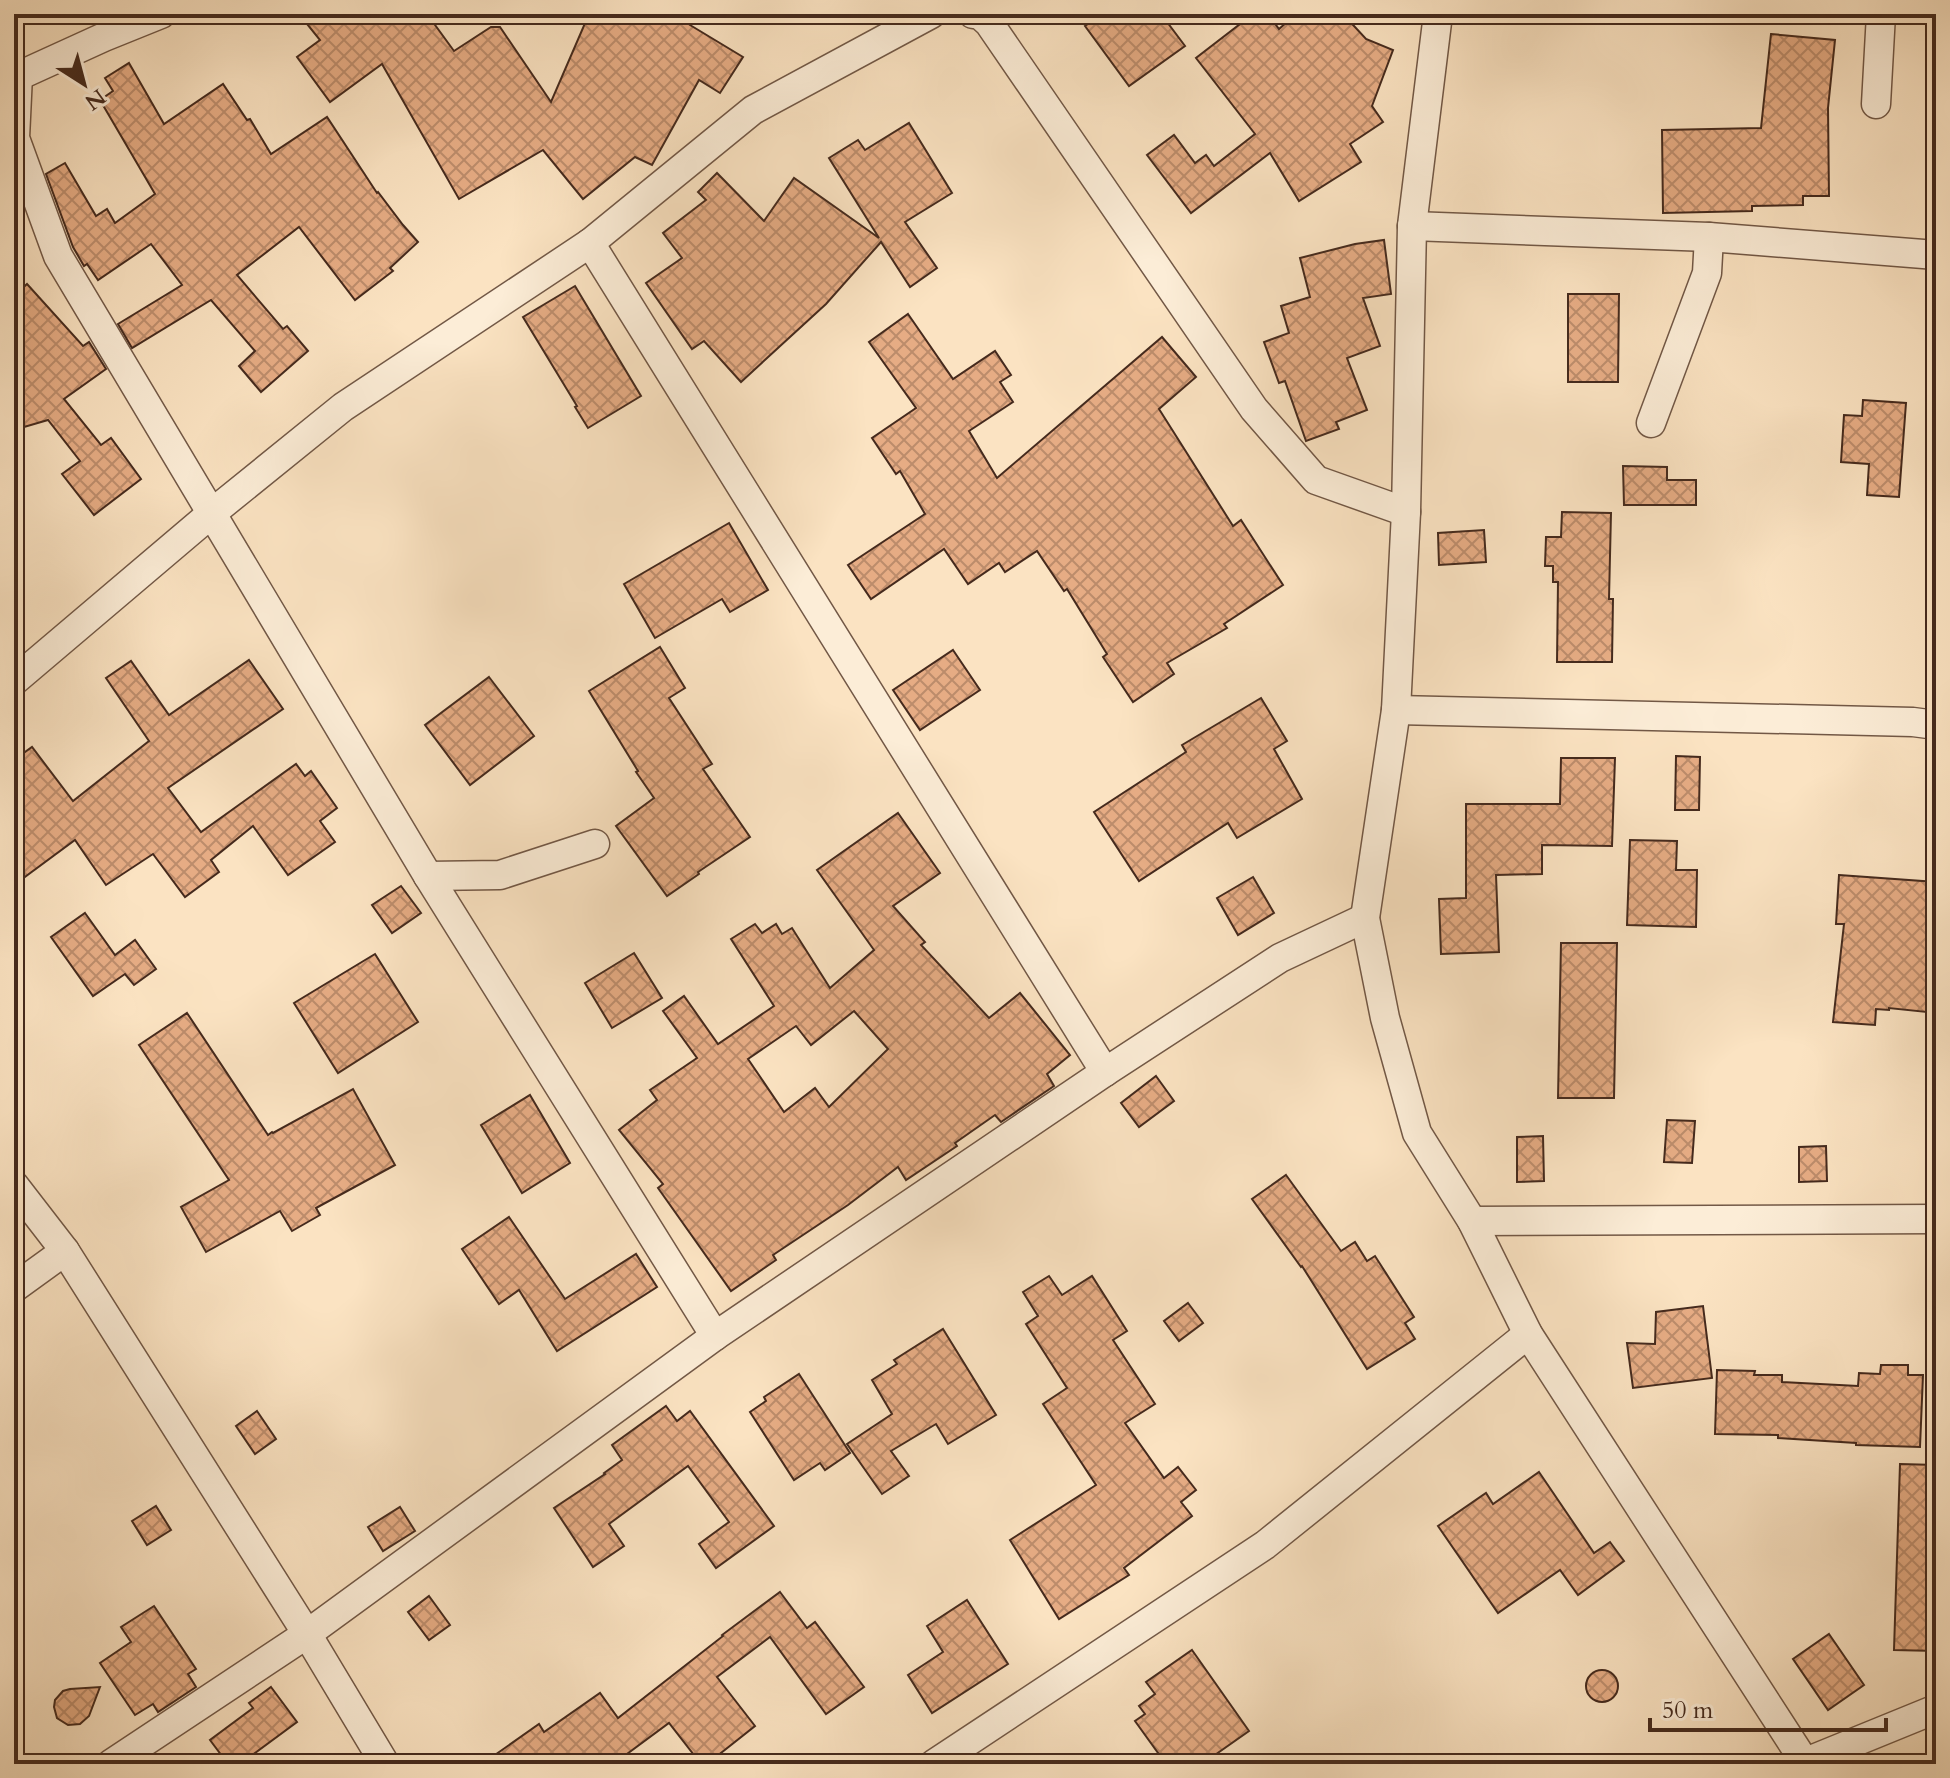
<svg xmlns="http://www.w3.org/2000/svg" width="1950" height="1778" viewBox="0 0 1950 1778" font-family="Cardo,serif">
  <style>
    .building { fill: url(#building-cross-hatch); stroke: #452a1d; stroke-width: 2; fill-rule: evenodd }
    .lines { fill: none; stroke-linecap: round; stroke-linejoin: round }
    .street-casing { stroke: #725846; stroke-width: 31 }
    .street { stroke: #fcedd7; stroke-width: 28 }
  </style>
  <defs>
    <pattern id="building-cross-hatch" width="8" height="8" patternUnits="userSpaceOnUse" patternTransform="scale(2)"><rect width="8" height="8" fill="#e6ac84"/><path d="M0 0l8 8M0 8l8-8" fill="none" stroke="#bc8c6b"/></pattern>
  </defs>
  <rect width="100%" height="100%" fill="#fbe3c2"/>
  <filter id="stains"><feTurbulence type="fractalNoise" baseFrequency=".0025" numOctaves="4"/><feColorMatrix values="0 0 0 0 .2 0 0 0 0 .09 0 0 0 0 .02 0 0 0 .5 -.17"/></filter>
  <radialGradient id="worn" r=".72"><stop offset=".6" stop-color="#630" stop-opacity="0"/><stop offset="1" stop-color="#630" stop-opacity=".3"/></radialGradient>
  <g class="building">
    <polygon points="299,14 427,14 454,51 491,27 500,27 551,102 589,14 696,14 690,25 743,57 720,93 699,80 652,165 635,157 583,199 543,150 459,199 382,64 330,102 297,57 320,40"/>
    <polygon points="1102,14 1161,14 1185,46 1129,86 1085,26"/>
    <polygon points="1253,14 1268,14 1279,29 1296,14 1343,14 1366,39 1393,50 1372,106 1383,122 1350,144 1361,162 1299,201 1270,153 1191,213 1147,155 1174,135 1195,163 1206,155 1214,166 1255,134 1196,58"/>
    <polygon points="1771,34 1835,40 1828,108 1829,196 1803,196 1803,205 1752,206 1752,211 1663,213 1662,130 1761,128"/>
    <polygon points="129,63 164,124 223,84 247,120 250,119 271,154 327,117 377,193 378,192 403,225 418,242 390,268 393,271 355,300 299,227 237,275 283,329 287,326 308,351 261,392 239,366 255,351 211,300 132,348 118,324 182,285 151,244 98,280 87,264 84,266 73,247 46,174 65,163 96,216 107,209 115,223 155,194 100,100 113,91 105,78"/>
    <polygon points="909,123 952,193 905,222 937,268 910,287 881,242 826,304 741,382 704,341 692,349 646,283 682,258 663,233 706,200 698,192 717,173 764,221 794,178 879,238 829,158 858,140 865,150"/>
    <polygon points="1384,240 1391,294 1363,298 1380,346 1347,358 1367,410 1336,422 1339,429 1306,441 1285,381 1279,383 1264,342 1289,333 1281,306 1310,297 1300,258 1355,244"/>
    <polygon points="27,284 83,346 89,342 106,369 64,399 101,445 111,438 141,479 94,515 62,474 80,461 48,420 14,430 14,296"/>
    <polygon points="575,286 641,396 588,428 575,407 577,406 523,317"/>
    <polygon points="1568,294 1619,294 1618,382 1568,382"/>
    <polygon points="908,314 953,379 995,351 1011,375 1000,382 1013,402 969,431 997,478 1162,337 1196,377 1159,409 1233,526 1241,520 1283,585 1224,624 1227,628 1167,663 1174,674 1133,702 1103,657 1107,654 1067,589 1064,591 1037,551 1005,572 999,563 968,584 944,549 871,599 848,565 925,514 900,471 896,474 872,438 916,408 869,342"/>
    <polygon points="1863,400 1906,403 1899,497 1867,495 1869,464 1841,462 1844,415 1862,416"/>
    <polygon points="1623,466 1667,467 1667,480 1696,480 1696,505 1624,505"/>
    <polygon points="1562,512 1611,513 1609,599 1613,599 1612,662 1557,662 1558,582 1553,582 1553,566 1545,566 1546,537 1561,537"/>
    <polygon points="729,523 768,590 730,612 722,599 655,638 624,584"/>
    <polygon points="1484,530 1486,562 1439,565 1438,533"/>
    <polygon points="660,647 685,688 669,698 712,764 703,769 750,837 698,872 699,874 667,896 616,826 654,798 636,772 638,771 589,691"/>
    <polygon points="953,650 980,690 920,730 893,690"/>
    <polygon points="249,660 283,709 168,788 201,832 296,764 305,776 311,771 337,808 320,821 335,842 288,875 253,826 211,860 219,872 185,897 153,854 106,885 75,840 14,885 14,760 32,747 73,801 149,741 106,678 131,661 169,715"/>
    <polygon points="489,677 534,736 470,785 425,725"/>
    <polygon points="1261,698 1287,741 1274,749 1302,799 1237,838 1228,823 1139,881 1094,812 1186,752 1182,745"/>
    <polygon points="1676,756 1700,757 1699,810 1675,810"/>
    <polygon points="1561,758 1615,758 1612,846 1542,845 1542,874 1496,875 1499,952 1441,954 1439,899 1466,898 1466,804 1560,804"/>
    <path d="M898 813 940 873 893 906 925 942 921 945 989 1018 1020 993 1070 1055 1047 1074 1054 1086 1001 1122 995 1115 955 1143 957 1146 906 1180 898 1167 848 1205 773 1255 776 1260 731 1291 658 1188 663 1184 619 1130 657 1100 650 1090 697 1058 663 1011 684 996 718 1044 774 1006 731 939 755 924 762 933 776 924 782 934 792 928 830 988 874 950 817 870ZM854 1011 888 1049 829 1107 815 1088 784 1112 748 1059 796 1026 811 1045Z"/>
    <polygon points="1630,840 1677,841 1676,870 1697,870 1696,927 1627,925"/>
    <polygon points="1839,875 1936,882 1936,1013 1889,1008 1889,1010 1876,1009 1875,1025 1833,1022 1844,924 1836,924"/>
    <polygon points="1253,877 1274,913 1238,935 1217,898"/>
    <polygon points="401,886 421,913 392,933 372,905"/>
    <polygon points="85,913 115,955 135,940 156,969 134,985 125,974 93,996 51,937"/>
    <polygon points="1561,943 1617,943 1614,1098 1558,1098"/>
    <polygon points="634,953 662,998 612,1028 585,983"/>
    <polygon points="375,954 418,1022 338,1073 294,1003"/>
    <polygon points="187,1013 268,1135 272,1132 273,1133 353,1089 395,1165 316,1208 320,1215 292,1231 280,1211 206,1252 181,1207 229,1180 139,1045"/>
    <polygon points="1156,1076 1174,1101 1139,1127 1121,1103"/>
    <polygon points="530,1095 570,1163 522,1193 481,1125"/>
    <polygon points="1667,1120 1695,1121 1692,1163 1664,1162"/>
    <polygon points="1543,1136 1544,1181 1517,1182 1517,1137"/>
    <polygon points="1826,1146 1827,1181 1799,1182 1799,1147"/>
    <polygon points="1286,1175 1341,1251 1355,1242 1367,1261 1375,1256 1414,1317 1405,1323 1415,1339 1367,1369 1302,1266 1301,1267 1252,1199"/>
    <polygon points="509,1217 565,1299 636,1254 657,1287 557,1351 519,1290 499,1304 462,1249"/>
    <polygon points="1049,1276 1062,1295 1092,1276 1127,1331 1113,1340 1155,1404 1125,1423 1164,1478 1178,1467 1196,1490 1181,1502 1192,1516 1124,1568 1129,1575 1059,1619 1010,1540 1096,1485 1043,1404 1067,1388 1026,1324 1038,1316 1023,1292"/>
    <polygon points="1188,1303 1203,1323 1179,1341 1164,1321"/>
    <polygon points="1703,1306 1712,1378 1633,1388 1627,1343 1655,1344 1656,1312"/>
    <polygon points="943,1329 996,1415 948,1444 936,1424 891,1451 909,1476 882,1494 847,1444 892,1414 872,1380 897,1364 894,1360"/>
    <polygon points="1881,1365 1908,1365 1908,1375 1923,1375 1920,1447 1856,1445 1856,1443 1778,1438 1778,1435 1715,1434 1717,1370 1755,1371 1754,1375 1782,1375 1782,1382 1858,1386 1859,1373 1880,1374"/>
    <polygon points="799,1374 850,1453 825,1470 820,1463 794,1480 750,1412 766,1401 764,1397"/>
    <polygon points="666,1406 677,1421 690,1411 774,1526 716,1568 699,1544 729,1522 688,1466 609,1524 624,1546 593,1567 554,1508 605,1474 604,1473 622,1460 612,1445"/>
    <polygon points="257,1411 276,1439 255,1454 236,1426"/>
    <polygon points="1900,1464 1936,1465 1936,1651 1894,1650"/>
    <polygon points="1539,1472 1594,1553 1610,1542 1624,1561 1578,1595 1560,1570 1498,1613 1438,1526 1486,1493 1493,1504"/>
    <polygon points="156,1506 171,1530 147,1545 132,1521"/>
    <polygon points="400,1507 415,1531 383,1551 368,1527"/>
    <polygon points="780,1592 807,1628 815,1622 864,1687 826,1714 770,1637 717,1677 755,1726 707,1764 701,1764 669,1723 627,1754 634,1764 482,1764 539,1724 544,1732 600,1693 618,1718 723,1636 722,1635"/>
    <polygon points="429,1596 450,1625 429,1640 408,1612"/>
    <polygon points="967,1600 1008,1664 932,1713 908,1675 943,1652 927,1626"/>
    <polygon points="154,1606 196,1669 188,1674 196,1687 158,1712 153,1704 135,1715 100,1663 131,1642 121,1627"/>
    <polygon points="1829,1634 1864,1685 1828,1710 1793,1659"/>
    <polygon points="1192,1650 1249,1731 1202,1764 1166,1764 1135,1721 1145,1714 1139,1706 1155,1694 1146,1682"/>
    <circle cx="1602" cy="1686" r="16"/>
    <polygon points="100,1687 89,1716 80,1724 68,1725 57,1718 54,1707 55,1700 63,1691 70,1689"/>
    <polygon points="271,1687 297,1722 240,1764 228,1764 210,1740 253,1708 249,1703"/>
  </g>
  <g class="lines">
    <g class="street-casing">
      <g id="street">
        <polyline points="973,14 980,15 989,23 1254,409 1316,480 1406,512"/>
        <polyline points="1438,14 1412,226 1406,512 1396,710 1365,918 1385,1018 1417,1133 1472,1221 1528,1334 1806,1764"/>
        <polyline points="14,70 18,75 15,138 58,256 428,876 715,1336"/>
        <polyline points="14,78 104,37 161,14"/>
        <polyline points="1876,104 1881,14"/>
        <polyline points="1412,226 1709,237 1936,255"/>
        <polyline points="590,243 1105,1072"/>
        <polyline points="1651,423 1707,273 1709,237"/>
        <polyline points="14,681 212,513 343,407 590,243 753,110 931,14"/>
        <polyline points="1396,710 1913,722 1936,725"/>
        <polyline points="428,876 500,875 595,844"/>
        <polyline points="14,1185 65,1251 307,1634 385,1764"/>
        <polyline points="1472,1221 1936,1219"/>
        <polyline points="14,1288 65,1251"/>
        <polyline points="111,1764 307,1634 715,1336 1105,1072 1280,958 1365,918"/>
        <polyline points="934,1764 1265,1545 1528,1334"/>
        <polyline points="1801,1764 1936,1709"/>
      </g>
    </g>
    <use href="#street" class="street"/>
  </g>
  <rect width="1950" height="1778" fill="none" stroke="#fbe3c2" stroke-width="48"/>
  <rect x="16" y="16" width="1918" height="1746" fill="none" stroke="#452a1d" stroke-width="4"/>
  <rect x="24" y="24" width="1902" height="1730" fill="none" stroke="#452a1d" stroke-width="2"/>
  <g transform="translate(84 84) rotate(144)" stroke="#fcedd7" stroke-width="6" paint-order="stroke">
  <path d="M0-6L14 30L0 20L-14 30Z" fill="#452a1d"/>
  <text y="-12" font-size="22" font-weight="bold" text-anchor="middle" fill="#452a1d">N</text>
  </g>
  <path d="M1650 1718v12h236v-12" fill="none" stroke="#452a1d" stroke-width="4"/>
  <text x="1662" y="1718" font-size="24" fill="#452a1d" stroke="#fcedd7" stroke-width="6" paint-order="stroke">50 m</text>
  <rect width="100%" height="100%" filter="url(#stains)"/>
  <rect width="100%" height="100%" fill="url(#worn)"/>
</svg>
